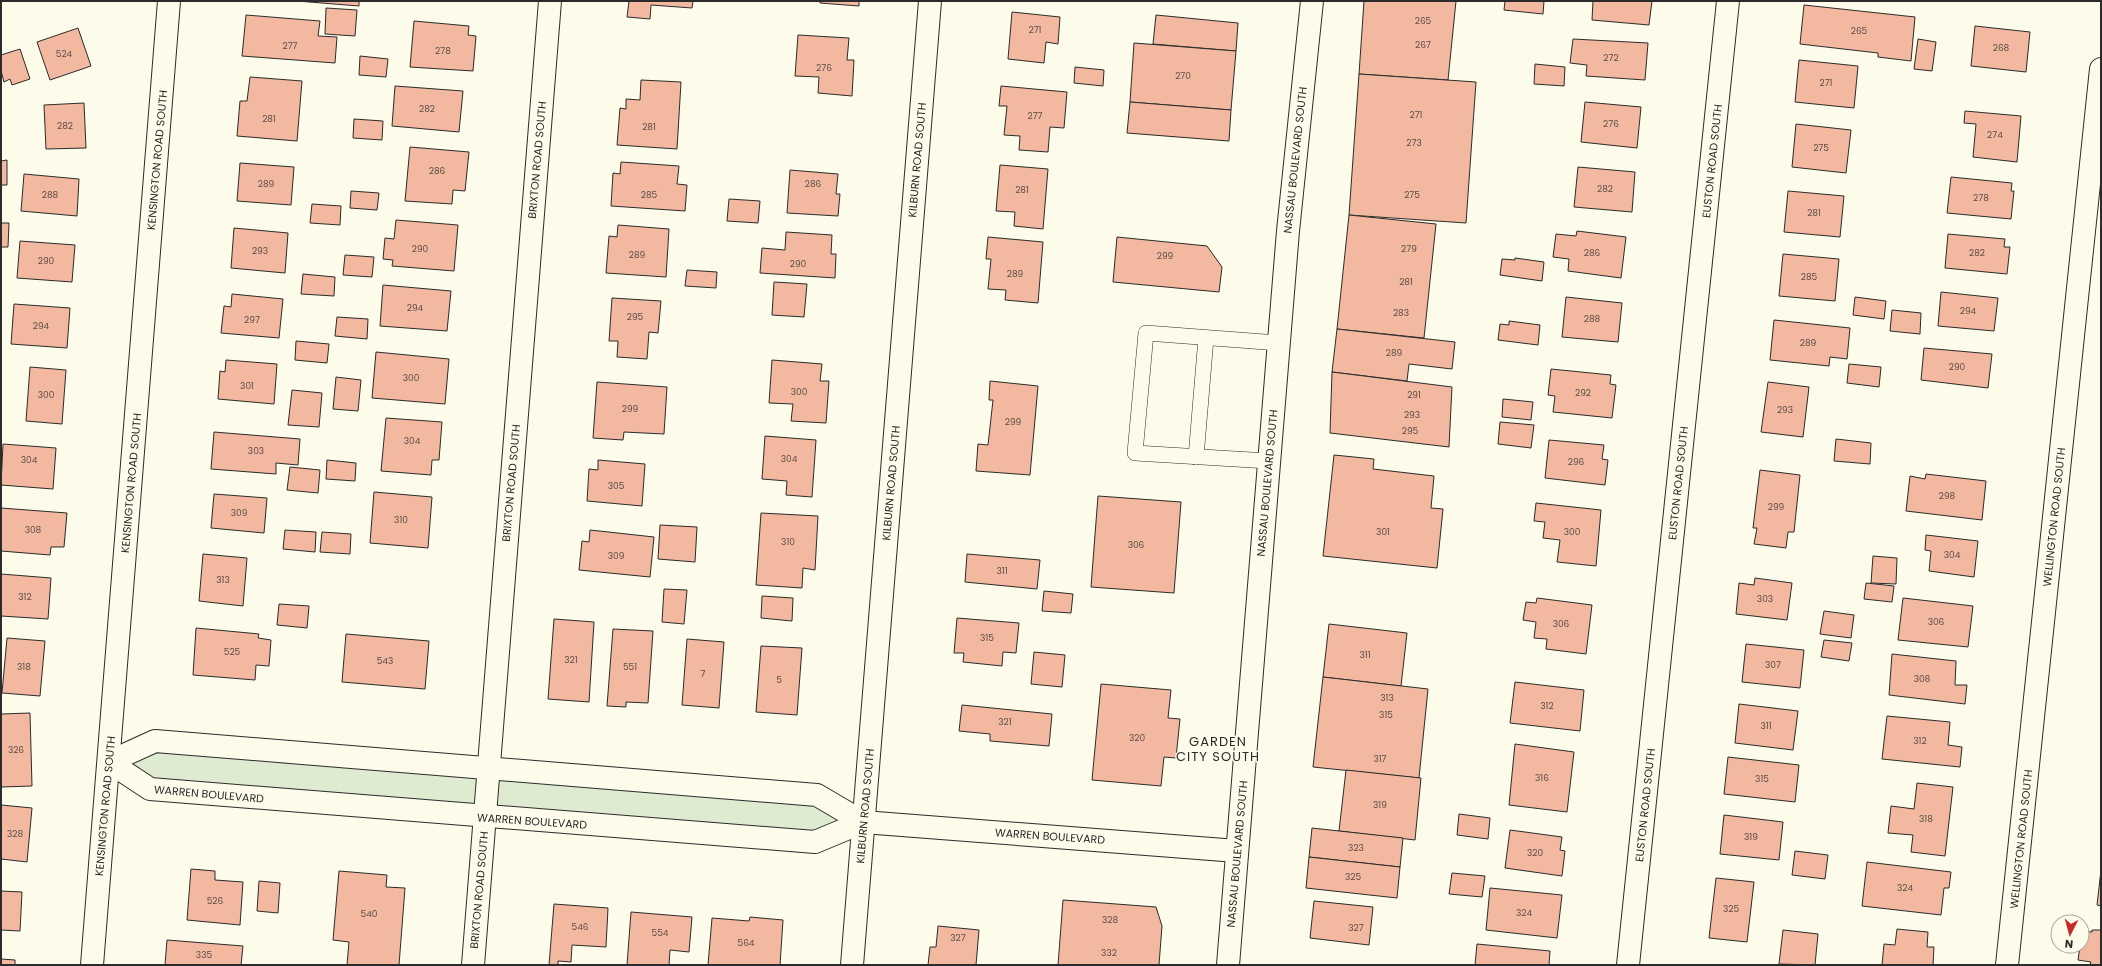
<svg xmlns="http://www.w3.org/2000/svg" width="2102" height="966" viewBox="0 0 2102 966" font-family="Poppins,sans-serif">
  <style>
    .green { fill: #deebd1; stroke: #74746e }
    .building { fill: #f2b8a0; stroke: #2b2b2b }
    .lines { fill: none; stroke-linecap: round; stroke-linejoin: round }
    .lane-casing { stroke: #2b2b2b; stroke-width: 16 }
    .street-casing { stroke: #2b2b2b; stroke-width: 24 }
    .secondary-casing { stroke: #2b2b2b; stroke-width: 24 }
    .lane { stroke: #fdfbea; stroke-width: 15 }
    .street { stroke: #fdfbea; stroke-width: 22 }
    .secondary { stroke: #fdfbea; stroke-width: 22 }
    .labels { text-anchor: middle; stroke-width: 3; stroke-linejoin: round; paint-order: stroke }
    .number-label { font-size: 9px; fill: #5d4e48 }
    .street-label { font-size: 11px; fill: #2b2b2b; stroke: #fdfbea }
    .quarter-label { font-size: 13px; letter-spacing: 1px; fill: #2b2b2b; stroke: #fdfbea }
  </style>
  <rect width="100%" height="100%" fill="#fdfbea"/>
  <polygon class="green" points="155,741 817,795 863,822 815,842 150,789 109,762"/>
  <g class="building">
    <polygon points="297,1 359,1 359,6"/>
    <polygon points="629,1 693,1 692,8 651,5 650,19 627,17"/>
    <polygon points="820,1 859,1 859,6 820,3"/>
    <polygon points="1364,1 1456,1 1448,80 1359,74"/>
    <polygon points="1505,1 1544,1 1543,14 1504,10"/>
    <polygon points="1593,1 1652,1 1649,25 1592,20"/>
    <polygon points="1804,5 1915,17 1911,61 1878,57 1878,53 1800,44"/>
    <polygon points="326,8 357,10 355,36 325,34"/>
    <polygon points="1012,12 1060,17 1058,44 1046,42 1044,63 1008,59"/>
    <polygon points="246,15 320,21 318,36 337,37 335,63 242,56"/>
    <polygon points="1156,15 1238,23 1236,51 1153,44"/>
    <polygon points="414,21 469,26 468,35 476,36 473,71 410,67"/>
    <polygon points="1975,26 2030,32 2026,72 1971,66"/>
    <polygon points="78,28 91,66 50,80 37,42"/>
    <polygon points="798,35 849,38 847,60 854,60 852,96 818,93 819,77 795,76"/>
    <polygon points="1573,39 1648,43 1645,80 1586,76 1587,65 1570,63"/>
    <polygon points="1918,39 1936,42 1932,71 1914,69"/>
    <polygon points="1134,43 1236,51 1231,110 1130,102"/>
    <polygon points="20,49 30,79 12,85 10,79 4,82 1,71 1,55"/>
    <polygon points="360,56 388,59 386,77 359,75"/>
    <polygon points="1799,60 1858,66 1854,108 1795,102"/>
    <polygon points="1535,64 1565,67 1564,86 1534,84"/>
    <polygon points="1075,67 1104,70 1103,86 1074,83"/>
    <polygon points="1359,74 1476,82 1466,223 1349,215"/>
    <polygon points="250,77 302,81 297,141 237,136 240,101 247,101"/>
    <polygon points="641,80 681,82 677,149 617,145 620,108 626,109 626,99 640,100"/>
    <polygon points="395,86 463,91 459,132 392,126"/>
    <polygon points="1001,86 1067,92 1064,128 1050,127 1048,152 1019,150 1020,136 1004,135 1007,106 999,106"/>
    <polygon points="1130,102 1231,110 1229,141 1127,133"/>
    <polygon points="1585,102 1641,107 1637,148 1581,142"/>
    <polygon points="84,103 86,148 46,149 44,105"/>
    <polygon points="1965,111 2021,116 2017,162 1973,157 1976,124 1964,123"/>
    <polygon points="354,119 383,121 382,140 353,138"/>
    <polygon points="1796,124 1851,130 1846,173 1792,167"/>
    <polygon points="410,147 469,152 465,191 453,190 452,204 405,201"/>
    <polygon points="7,160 7,185 1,185 1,161"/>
    <polygon points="621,162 679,166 677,184 687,185 685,211 611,206 613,173 620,174"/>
    <polygon points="240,163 294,167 291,205 237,201"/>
    <polygon points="1000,165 1048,169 1043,229 1014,226 1015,212 996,211"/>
    <polygon points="1578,167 1635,172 1632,212 1574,207"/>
    <polygon points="790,170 838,174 836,194 840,194 838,216 787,213"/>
    <polygon points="24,174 79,179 77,216 21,211"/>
    <polygon points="1951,177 2012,183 2011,191 2014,191 2011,219 1947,213"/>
    <polygon points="351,191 379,193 377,210 350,208"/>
    <polygon points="1788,191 1844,196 1840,237 1784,232"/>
    <polygon points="729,199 760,201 758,223 727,221"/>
    <polygon points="312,204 341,206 340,225 310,223"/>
    <polygon points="1349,215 1436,224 1424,338 1337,329"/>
    <polygon points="396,220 458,225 454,271 392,266 393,260 383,259 385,238 394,239"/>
    <polygon points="1,223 9,223 8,247 1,247"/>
    <polygon points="618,225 669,229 666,277 606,273 609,236 617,237"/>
    <polygon points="234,228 288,233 285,273 231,268"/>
    <polygon points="1577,231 1626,237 1621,278 1568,271 1569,259 1553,257 1556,234 1576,236"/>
    <polygon points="786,232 832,235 831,254 836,254 835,278 760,273 762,248 785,250"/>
    <polygon points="1948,234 2005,239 2004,247 2010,247 2007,274 1945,268"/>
    <polygon points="988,237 1043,242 1038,303 1005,300 1006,290 988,289 991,259 986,259"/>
    <polygon points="1117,237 1207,246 1222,267 1219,292 1113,282"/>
    <polygon points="20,241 75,245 72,282 17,278"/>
    <polygon points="1783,254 1839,259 1835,301 1779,296"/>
    <polygon points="345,255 374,257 372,277 343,275"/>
    <polygon points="1515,258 1544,262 1542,281 1500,275 1502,259 1515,260"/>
    <polygon points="687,270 717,272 716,288 685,286"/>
    <polygon points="303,274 335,277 334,296 301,294"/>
    <polygon points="774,282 807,284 804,317 772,315"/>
    <polygon points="383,285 451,291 447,331 380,326"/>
    <polygon points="1941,292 1998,298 1994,331 1938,326"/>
    <polygon points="232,294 283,299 279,338 221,333 224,306 231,307"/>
    <polygon points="1566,297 1622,303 1618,342 1562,337"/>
    <polygon points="1855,297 1886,301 1884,319 1853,315"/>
    <polygon points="612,298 661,301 658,333 649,332 647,359 617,357 618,341 609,341"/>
    <polygon points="14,304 70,308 67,348 11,344"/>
    <polygon points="1892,310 1921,313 1920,334 1890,331"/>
    <polygon points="337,317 368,319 367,339 335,336"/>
    <polygon points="1774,320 1850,328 1847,359 1830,357 1829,366 1770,360"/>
    <polygon points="1509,321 1540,325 1538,345 1498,340 1500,324 1509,325"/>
    <polygon points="1337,329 1455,342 1452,369 1409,364 1407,381 1332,372"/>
    <polygon points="296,341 329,344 327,363 295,360"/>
    <polygon points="1924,348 1992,354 1988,388 1921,380"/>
    <polygon points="376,352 449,359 445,404 372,398"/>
    <polygon points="226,360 277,364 274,404 218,399 220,371 225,372"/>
    <polygon points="772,360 822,364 820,381 829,381 826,423 791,421 793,404 769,403"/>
    <polygon points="1849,364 1881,367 1879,387 1847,383"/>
    <polygon points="30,367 66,370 62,424 26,421"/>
    <polygon points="1551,369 1611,375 1610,384 1616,385 1612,418 1553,412 1555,396 1548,395"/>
    <polygon points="1332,372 1452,387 1449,447 1330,433"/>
    <polygon points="336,377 361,380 358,411 333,409"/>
    <polygon points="990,381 1038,386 1030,475 976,471 978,444 988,445 993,400 989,400"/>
    <polygon points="597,382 667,387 664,434 624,432 623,440 593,438"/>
    <polygon points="1768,382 1809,387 1803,437 1761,432"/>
    <polygon points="292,390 322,393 319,427 288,425"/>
    <polygon points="1503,399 1533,402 1531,420 1502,417"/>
    <polygon points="386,418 442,422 439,460 432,460 431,475 381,471"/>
    <polygon points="1500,422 1534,425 1531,448 1498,444"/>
    <polygon points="214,432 300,439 298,465 276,463 276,474 211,469"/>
    <polygon points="765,436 816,440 812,497 786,495 787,481 762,479"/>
    <polygon points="1836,439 1871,443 1870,464 1834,461"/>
    <polygon points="1549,440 1604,445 1602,459 1608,460 1605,485 1545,478"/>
    <polygon points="3,444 56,448 53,489 1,485"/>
    <polygon points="1334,455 1374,459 1373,469 1434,476 1431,508 1443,509 1437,568 1323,556"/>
    <polygon points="327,460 356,463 355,481 326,479"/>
    <polygon points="598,460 645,464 642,506 587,501 589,469 598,470"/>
    <polygon points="290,467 320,470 318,493 287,490"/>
    <polygon points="1760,470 1800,475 1794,532 1788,532 1786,548 1754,544 1757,528 1753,528"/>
    <polygon points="1926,474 1986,481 1982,520 1906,511 1910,476 1925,479"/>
    <polygon points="374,492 432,497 428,548 370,543"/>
    <polygon points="214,494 267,498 264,533 211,528"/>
    <polygon points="1098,496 1181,502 1174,593 1091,587"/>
    <polygon points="1536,503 1601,510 1596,566 1557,562 1560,540 1543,538 1545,522 1534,521"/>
    <polygon points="1,508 67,513 64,547 51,547 50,555 1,551"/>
    <polygon points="761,513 818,516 815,570 803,568 802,588 756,585"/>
    <polygon points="660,525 697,527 695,562 658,559"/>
    <polygon points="285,530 316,532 315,552 283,549"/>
    <polygon points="590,530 654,537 650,577 579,570 582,541 589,542"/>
    <polygon points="322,532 351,534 350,554 320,552"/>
    <polygon points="1926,535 1978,541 1974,577 1929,571 1931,551 1925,550"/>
    <polygon points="203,554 247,558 243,606 199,601"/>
    <polygon points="967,554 1040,560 1037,589 965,582"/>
    <polygon points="1873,556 1897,558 1896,584 1871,583"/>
    <polygon points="1,574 51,578 48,619 1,616"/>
    <polygon points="1755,578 1792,583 1787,620 1736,614 1739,583 1754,585"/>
    <polygon points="1866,583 1894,586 1892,602 1864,599"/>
    <polygon points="664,589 687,590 684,624 662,622"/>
    <polygon points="1044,591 1073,594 1071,613 1042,611"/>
    <polygon points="762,596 793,598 792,621 761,618"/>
    <polygon points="1537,598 1592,605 1586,654 1546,649 1547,639 1534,638 1536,622 1523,620 1526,602 1536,603"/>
    <polygon points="1903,598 1973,606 1968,647 1898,640"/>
    <polygon points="279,604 309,606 307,628 277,625"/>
    <polygon points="1824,611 1854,615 1851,638 1820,634"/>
    <polygon points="957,618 1019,623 1016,653 1003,652 1002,666 963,662 964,653 954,653"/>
    <polygon points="554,619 594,622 589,702 548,699"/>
    <polygon points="1329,624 1407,633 1401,686 1323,677"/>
    <polygon points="196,628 259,634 258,638 271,640 269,666 256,665 255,680 193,675"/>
    <polygon points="613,629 653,631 648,703 626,702 626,707 607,706"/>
    <polygon points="346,634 429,641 425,689 342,682"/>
    <polygon points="7,638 45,641 40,696 2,693"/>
    <polygon points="687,639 724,642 719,708 682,705"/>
    <polygon points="1824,640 1852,643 1849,661 1821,657"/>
    <polygon points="1746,644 1804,650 1800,688 1742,682"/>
    <polygon points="761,646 802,648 797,715 756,712"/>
    <polygon points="1034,652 1065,655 1062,687 1031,684"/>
    <polygon points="1892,654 1956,661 1955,685 1967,685 1965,704 1889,695"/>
    <polygon points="1323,677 1428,689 1419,778 1313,767"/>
    <polygon points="1515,682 1584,690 1580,731 1510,723"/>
    <polygon points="1101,684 1171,690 1168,718 1180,719 1176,758 1164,757 1161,786 1092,780"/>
    <polygon points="1739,704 1798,711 1793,750 1735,743"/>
    <polygon points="962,705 1052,714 1049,746 990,741 990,734 959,731"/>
    <polygon points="30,713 32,786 1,787 1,714"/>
    <polygon points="1887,716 1950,722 1948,745 1962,747 1960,767 1882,759"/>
    <polygon points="1515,744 1574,752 1567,812 1509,805"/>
    <polygon points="1728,757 1799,765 1795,802 1724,794"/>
    <polygon points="1346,770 1421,778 1415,840 1339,831"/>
    <polygon points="1917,783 1953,787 1945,856 1911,852 1913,835 1888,833 1891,806 1914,809"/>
    <polygon points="1,805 32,808 27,862 1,859"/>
    <polygon points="1459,814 1490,818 1488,839 1457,835"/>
    <polygon points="1724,815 1783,822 1779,860 1720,854"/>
    <polygon points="1312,828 1403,838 1400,867 1309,857"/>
    <polygon points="1510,830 1562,837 1560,850 1565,851 1562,876 1505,868"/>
    <polygon points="1795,851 1828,855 1825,879 1792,875"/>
    <polygon points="1309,857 1400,867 1397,898 1306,888"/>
    <polygon points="1867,862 1951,872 1949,888 1944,888 1941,915 1862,906"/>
    <polygon points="191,869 215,871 215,880 243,882 240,925 187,920"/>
    <polygon points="2101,870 2101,906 2097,905"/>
    <polygon points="339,871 387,875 386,887 405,888 399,965 347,965 349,942 333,940"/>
    <polygon points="1452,873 1485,876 1482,897 1449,894"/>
    <polygon points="1716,878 1754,882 1747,942 1709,938"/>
    <polygon points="259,881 280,883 278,913 257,911"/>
    <polygon points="1490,888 1562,895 1557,938 1486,930"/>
    <polygon points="1,891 22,892 20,931 1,930"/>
    <polygon points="1063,900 1156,907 1162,926 1159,965 1058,965"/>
    <polygon points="1314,901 1373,907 1369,945 1310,938"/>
    <polygon points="554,904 608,908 606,947 572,945 571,962 558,961 558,965 549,965"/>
    <polygon points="631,912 692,917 689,952 670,950 669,965 627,965"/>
    <polygon points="750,917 783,920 780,965 708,965 712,918 749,921"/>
    <polygon points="938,926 979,930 976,965 928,965 930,947 936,947"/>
    <polygon points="1897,929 1928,932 1927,947 1934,947 1933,965 1882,965 1884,944 1895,945"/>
    <polygon points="1783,930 1818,934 1815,965 1779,964"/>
    <polygon points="2092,930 2101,930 2101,965 2090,965 2091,962 2078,960 2080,946 2082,946 2082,931 2092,932"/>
    <polygon points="167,940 243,946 241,965 165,965"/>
    <polygon points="1477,944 1550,951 1549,965 1475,965"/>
    <polygon points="1,959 15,960 15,965 1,965"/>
  </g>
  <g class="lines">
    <g class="lane-casing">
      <g id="lane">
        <polyline points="1196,457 1206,338"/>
        <polyline points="1269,461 1135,453 1146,333 1279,343"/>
      </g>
    </g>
    <g class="street-casing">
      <g id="street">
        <polyline points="109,762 155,741 817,795 863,822 1237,851"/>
        <polyline points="109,762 150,789 815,842 863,822"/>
        <polyline points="92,965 169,1"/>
        <polyline points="473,965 550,1"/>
        <polyline points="852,965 930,1"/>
        <polyline points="1628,965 1728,1"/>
        <polyline points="2007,965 2101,69"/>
      </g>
    </g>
    <g class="secondary-casing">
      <polyline id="secondary" points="1228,965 1288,231 1312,1"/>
    </g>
    <use href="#lane" class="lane"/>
    <use href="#street" class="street"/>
    <use href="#secondary" class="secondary"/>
  </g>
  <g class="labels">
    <g class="number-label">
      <text x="1423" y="24">265</text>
      <text x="1035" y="33">271</text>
      <text x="1859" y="34">265</text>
      <text x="1423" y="48">267</text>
      <text x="290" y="49">277</text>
      <text x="2001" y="51">268</text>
      <text x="443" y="54">278</text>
      <text x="64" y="57">524</text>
      <text x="1611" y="61">272</text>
      <text x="824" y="71">276</text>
      <text x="1183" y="79">270</text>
      <text x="1826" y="86">271</text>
      <text x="427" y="112">282</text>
      <text x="1416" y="118">271</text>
      <text x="1035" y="119">277</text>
      <text x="269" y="122">281</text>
      <text x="1611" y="127">276</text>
      <text x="65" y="129">282</text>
      <text x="649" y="130">281</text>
      <text x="1995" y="138">274</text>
      <text x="1414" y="146">273</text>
      <text x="1821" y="151">275</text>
      <text x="437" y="174">286</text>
      <text x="266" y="187">289</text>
      <text x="813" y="187">286</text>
      <text x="1605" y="192">282</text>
      <text x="1022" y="193">281</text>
      <text x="50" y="198">288</text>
      <text x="649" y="198">285</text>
      <text x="1412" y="198">275</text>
      <text x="1981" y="201">278</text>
      <text x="1814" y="216">281</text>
      <text x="420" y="252">290</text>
      <text x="1409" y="252">279</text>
      <text x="260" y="254">293</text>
      <text x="1592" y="256">286</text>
      <text x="1977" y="256">282</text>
      <text x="637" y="258">289</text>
      <text x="1165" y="259">299</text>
      <text x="46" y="264">290</text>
      <text x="798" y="267">290</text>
      <text x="1015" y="277">289</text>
      <text x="1809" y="280">285</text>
      <text x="1406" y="285">281</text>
      <text x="415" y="311">294</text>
      <text x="1968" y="314">294</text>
      <text x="1401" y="316">283</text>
      <text x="635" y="320">295</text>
      <text x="1592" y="322">288</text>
      <text x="252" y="323">297</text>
      <text x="41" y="329">294</text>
      <text x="1808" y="346">289</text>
      <text x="1394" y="356">289</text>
      <text x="1957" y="370">290</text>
      <text x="411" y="381">300</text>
      <text x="247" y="389">301</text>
      <text x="799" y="395">300</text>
      <text x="1583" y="396">292</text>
      <text x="46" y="398">300</text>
      <text x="1414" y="398">291</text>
      <text x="630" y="412">299</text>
      <text x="1785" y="413">293</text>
      <text x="1412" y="418">293</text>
      <text x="1013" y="425">299</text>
      <text x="1410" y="434">295</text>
      <text x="412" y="444">304</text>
      <text x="256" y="454">303</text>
      <text x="789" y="462">304</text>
      <text x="29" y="463">304</text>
      <text x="1576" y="465">296</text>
      <text x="616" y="489">305</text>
      <text x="1947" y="499">298</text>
      <text x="1776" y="510">299</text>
      <text x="239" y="516">309</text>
      <text x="401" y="523">310</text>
      <text x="33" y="533">308</text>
      <text x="1383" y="535">301</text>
      <text x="1572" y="535">300</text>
      <text x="788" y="545">310</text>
      <text x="1136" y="548">306</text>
      <text x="1952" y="558">304</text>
      <text x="616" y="559">309</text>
      <text x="1002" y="574">311</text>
      <text x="223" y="583">313</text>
      <text x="25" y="600">312</text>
      <text x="1765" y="602">303</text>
      <text x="1936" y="625">306</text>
      <text x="1561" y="627">306</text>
      <text x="987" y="641">315</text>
      <text x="232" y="655">525</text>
      <text x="1365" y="658">311</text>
      <text x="571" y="663">321</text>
      <text x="385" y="664">543</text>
      <text x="1773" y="668">307</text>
      <text x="24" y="670">318</text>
      <text x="630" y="670">551</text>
      <text x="703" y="677">7</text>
      <text x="1922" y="682">308</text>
      <text x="779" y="683">5</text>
      <text x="1387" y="701">313</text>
      <text x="1547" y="709">312</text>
      <text x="1386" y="718">315</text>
      <text x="1005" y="725">321</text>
      <text x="1766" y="729">311</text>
      <text x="1137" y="741">320</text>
      <text x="1920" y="744">312</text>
      <text x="16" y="753">326</text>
      <text x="1380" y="762">317</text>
      <text x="1542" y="781">316</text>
      <text x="1762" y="782">315</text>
      <text x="1380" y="808">319</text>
      <text x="1926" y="822">318</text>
      <text x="15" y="837">328</text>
      <text x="1751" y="840">319</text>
      <text x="1356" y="851">323</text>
      <text x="1535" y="856">320</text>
      <text x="1353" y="880">325</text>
      <text x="1905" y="891">324</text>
      <text x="215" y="904">526</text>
      <text x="1731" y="912">325</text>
      <text x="1524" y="916">324</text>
      <text x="369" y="917">540</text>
      <text x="1110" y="923">328</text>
      <text x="580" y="930">546</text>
      <text x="1356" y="931">327</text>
      <text x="660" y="936">554</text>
      <text x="958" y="941">327</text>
      <text x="746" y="946">564</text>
      <text x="1109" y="956">332</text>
      <text x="204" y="958">335</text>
    </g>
    <g class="street-label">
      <text transform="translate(157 160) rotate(-85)" y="4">KENSINGTON ROAD SOUTH</text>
      <text transform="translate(537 160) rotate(-85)" y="4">BRIXTON ROAD SOUTH</text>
      <text transform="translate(917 160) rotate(-85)" y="4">KILBURN ROAD SOUTH</text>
      <text transform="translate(1295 160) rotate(-84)" y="4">NASSAU BOULEVARD SOUTH</text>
      <text transform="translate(1712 161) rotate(-84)" y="4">EUSTON ROAD SOUTH</text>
      <text transform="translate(131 483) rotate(-85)" y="4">KENSINGTON ROAD SOUTH</text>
      <text transform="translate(511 483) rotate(-85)" y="4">BRIXTON ROAD SOUTH</text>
      <text transform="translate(891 483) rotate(-85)" y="4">KILBURN ROAD SOUTH</text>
      <text transform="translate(1267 483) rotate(-85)" y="4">NASSAU BOULEVARD SOUTH</text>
      <text transform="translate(1678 483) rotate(-84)" y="4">EUSTON ROAD SOUTH</text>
      <text transform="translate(2054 517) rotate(-84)" y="4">WELLINGTON ROAD SOUTH</text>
      <text transform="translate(209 794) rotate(5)" y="4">WARREN BOULEVARD</text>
      <text transform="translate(1645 805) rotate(-84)" y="4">EUSTON ROAD SOUTH</text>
      <text transform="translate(105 806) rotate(-85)" y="4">KENSINGTON ROAD SOUTH</text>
      <text transform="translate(865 806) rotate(-85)" y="4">KILBURN ROAD SOUTH</text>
      <text transform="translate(532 821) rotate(4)" y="4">WARREN BOULEVARD</text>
      <text transform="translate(1050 836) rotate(4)" y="4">WARREN BOULEVARD</text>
      <text transform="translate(2021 839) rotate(-84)" y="4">WELLINGTON ROAD SOUTH</text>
      <text transform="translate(1237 854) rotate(-85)" y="4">NASSAU BOULEVARD SOUTH</text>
      <text transform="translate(479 890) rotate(-85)" y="4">BRIXTON ROAD SOUTH</text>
    </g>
    <g class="quarter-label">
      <text x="1218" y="746">GARDEN<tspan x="1218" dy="15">CITY SOUTH</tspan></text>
    </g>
  </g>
  <rect width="2102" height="966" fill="none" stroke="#2b2b2b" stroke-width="4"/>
  <g transform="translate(2070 934) rotate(186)"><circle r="19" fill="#fdfbea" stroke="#a9a89e"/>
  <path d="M0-3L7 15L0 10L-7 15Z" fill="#c62828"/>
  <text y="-6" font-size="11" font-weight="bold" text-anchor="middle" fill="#2b2b2b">N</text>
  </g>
</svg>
